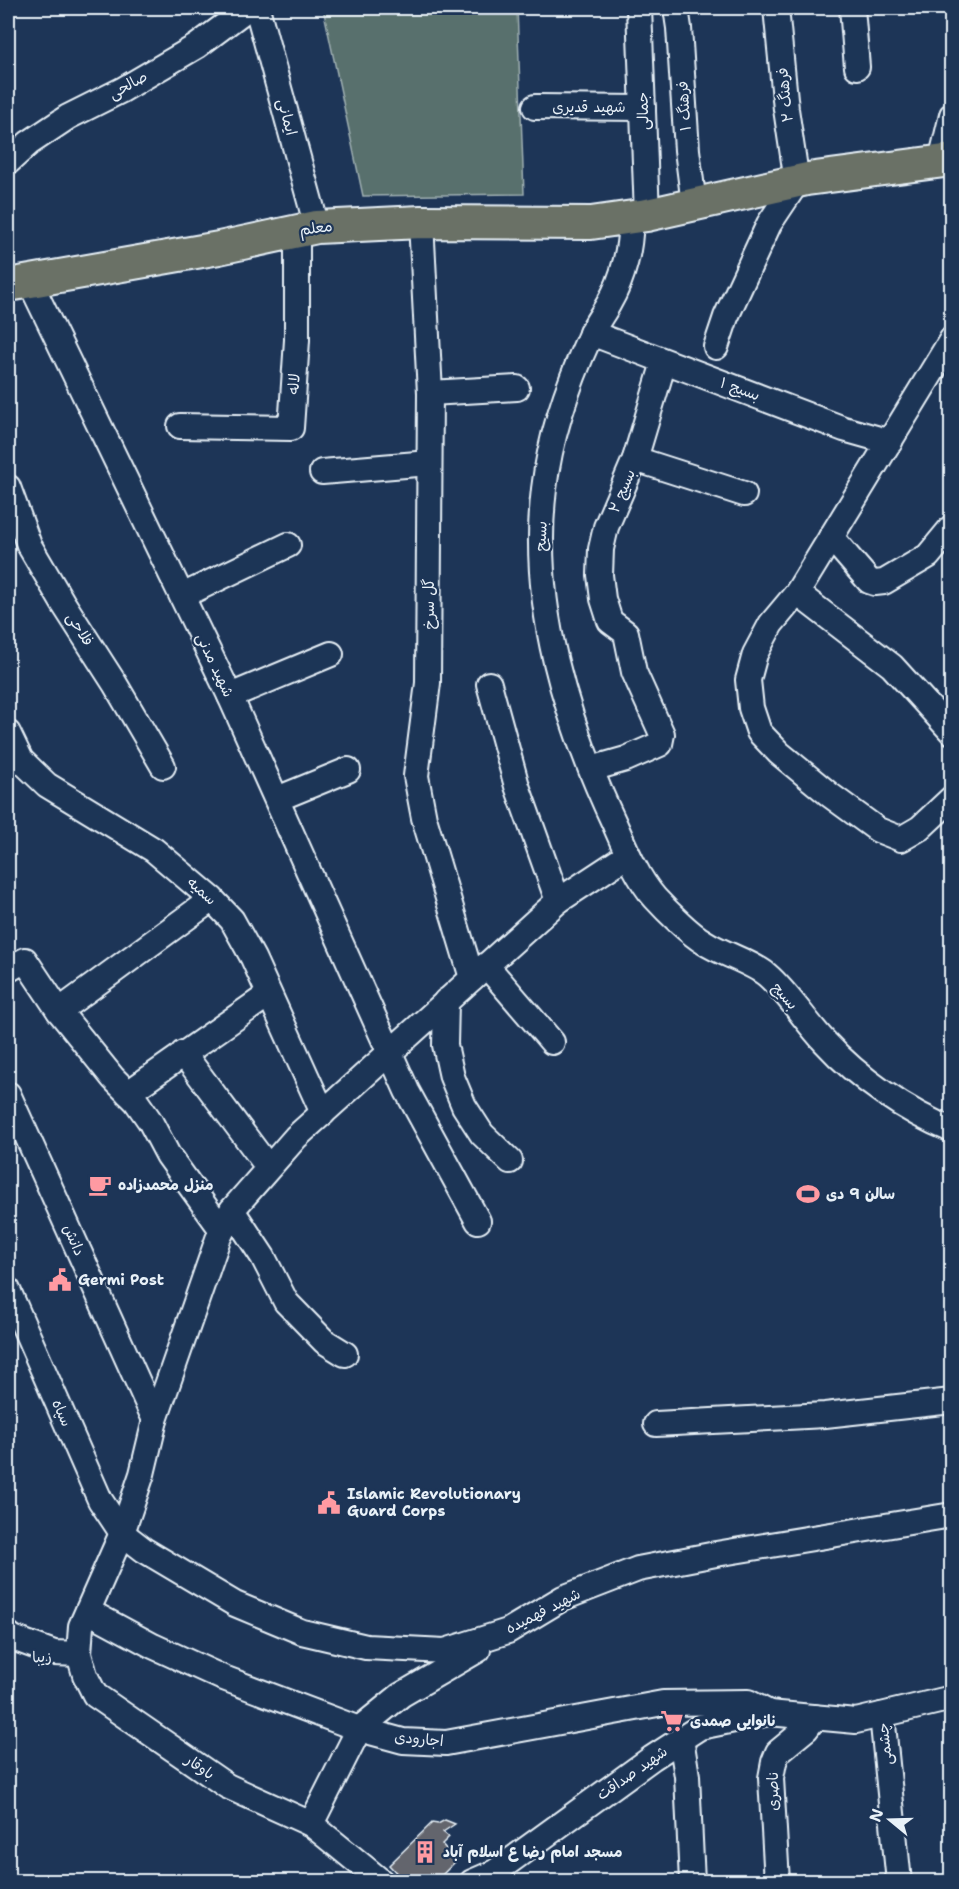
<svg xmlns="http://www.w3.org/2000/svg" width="959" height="1889" viewBox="0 0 959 1889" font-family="'Shantell Sans','Playpen Sans Arabic',sans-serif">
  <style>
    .green { fill: #58706d; stroke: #a0b0b2; stroke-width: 1.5 }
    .building { fill: #63656d; stroke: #e8f1f8; stroke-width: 1.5 }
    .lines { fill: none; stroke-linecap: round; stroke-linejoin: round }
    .minor-casing { stroke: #e8f1f8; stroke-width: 28 }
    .major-casing { stroke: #e8f1f8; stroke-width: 36 }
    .minor { stroke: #1d3557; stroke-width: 24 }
    .major { stroke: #6a7166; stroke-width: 32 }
    .labels { text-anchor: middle; stroke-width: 4.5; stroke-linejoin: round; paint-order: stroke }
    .street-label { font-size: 15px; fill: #e8f1f8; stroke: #1d3557 }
    .poi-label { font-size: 15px; font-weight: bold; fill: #e8f1f8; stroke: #1d3557; text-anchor: start }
  </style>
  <rect width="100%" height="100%" fill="#1d3557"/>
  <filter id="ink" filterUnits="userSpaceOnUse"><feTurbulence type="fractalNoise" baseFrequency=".0167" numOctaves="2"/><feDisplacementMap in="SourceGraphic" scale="12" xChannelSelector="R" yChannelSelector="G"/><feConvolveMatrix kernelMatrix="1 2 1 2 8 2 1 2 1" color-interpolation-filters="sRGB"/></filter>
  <g filter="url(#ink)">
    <polygon class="green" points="323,8 517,8 524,194 363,196"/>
    <polygon class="building" points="445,1820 455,1824 443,1832 449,1837 442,1844 456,1861 435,1882 405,1882 389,1865 432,1823 438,1824"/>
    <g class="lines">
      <g class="minor-casing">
        <g id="minor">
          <polyline points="257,8 317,227"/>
          <polyline points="639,8 647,215"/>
          <polyline points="676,8 679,28 687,150 694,204"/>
          <polyline points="852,8 857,67"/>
          <polyline points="535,107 643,108"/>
          <polyline points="941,161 952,115"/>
          <polyline points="8,162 29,143 68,117 122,90 197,46 248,8"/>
          <path d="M630 218C632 245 623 279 609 303 603 314 595 324 590 336 568 384 550 437 544 489 530 605 566 721 615 825 625 848 638 879 655 898 666 910 690 934 704 942 722 954 752 962 767 975 788 993 806 1022 825 1042 858 1078 906 1112 952 1130"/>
          <polyline points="421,222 430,393 428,683 416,776 424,818 472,978"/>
          <polyline points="30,282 230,696 407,1091 478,1221"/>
          <polyline points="591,333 844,429 890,442"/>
          <polyline points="952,339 797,593 771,624 755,654 748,680 751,708 759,732 779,753 830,795 878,830 901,839 920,828 952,798"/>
          <polyline points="716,347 726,317 769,224 797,182 786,109 776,8"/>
          <polyline points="430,393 517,388"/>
          <polyline points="180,426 291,428 297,340 297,230"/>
          <polyline points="635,459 744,494"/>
          <polyline points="322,472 429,463"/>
          <polyline points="8,487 29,545 63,603 115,684 163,766"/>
          <polyline points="831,537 869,581 875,583 884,582 928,556 952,527"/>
          <polyline points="797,593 892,666 952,732"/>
          <polyline points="182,596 288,545"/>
          <polyline points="489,684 517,786 558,901"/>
          <polyline points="230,696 331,654"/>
          <polyline points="8,733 21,760 47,785 154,850 212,899 232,920 253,958 323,1113"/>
          <polyline points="591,769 626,759 660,744 662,734 634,672 626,633 610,621 603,599 600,575 601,549 606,527 635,459 664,362"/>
          <polyline points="277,799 348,770"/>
          <polyline points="486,965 552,1042"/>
          <polyline points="8,970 25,960 59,1011 113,1078 136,1101 150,1121 168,1155 222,1230"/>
          <polyline points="446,1001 445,1045 452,1077 464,1106 482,1134 510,1161"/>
          <polyline points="59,1011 212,899"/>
          <polyline points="183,1053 268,1167"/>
          <polyline points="128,1093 268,995"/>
          <polyline points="8,1094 155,1420"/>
          <polyline points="232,1210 263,1257 286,1302 324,1341 345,1354"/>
          <polyline points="8,1290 100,1500 122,1533 144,1550 235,1604 302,1632 366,1647 445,1651 508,1631 563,1598 638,1569 716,1554 952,1515"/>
          <polyline points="656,1424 825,1415 952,1401"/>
          <polyline points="88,1611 153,1646 221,1677 359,1729 403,1741 446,1743 663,1703 748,1702 769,1713"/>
          <polyline points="8,1634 13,1638 54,1653 79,1654"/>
          <polyline points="882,1715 899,1882"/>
          <polyline points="681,1739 687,1776 692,1882"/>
          <polyline points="311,1824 359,1729 401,1695 478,1650"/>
          <polyline points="382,1882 311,1824 227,1786 95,1695 85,1675 79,1654 81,1626 122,1533 142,1474 155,1420 218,1239 232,1210 296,1137 558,901 628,855"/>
          <polyline points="472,1882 495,1872 652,1758 700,1727 769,1713 856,1721 952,1698"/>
          <polyline points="777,1882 771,1778 774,1762 778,1752 806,1729 815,1717"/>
        </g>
      </g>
      <g class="major-casing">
        <polyline id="major" points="8,285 219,248 317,227 421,222 591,223 647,215 807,179 952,160"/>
      </g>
      <use href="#minor" class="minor"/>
      <use href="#major" class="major"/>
    </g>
  </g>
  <defs>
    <g id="cafe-bare" transform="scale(1.8)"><path d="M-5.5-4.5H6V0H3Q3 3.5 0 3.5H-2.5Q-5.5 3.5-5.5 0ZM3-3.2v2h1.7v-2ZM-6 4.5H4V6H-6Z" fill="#ff9aa2" stroke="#1d3557" stroke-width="2.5" paint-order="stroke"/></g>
    <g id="stadium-bare" transform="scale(1.8)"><path d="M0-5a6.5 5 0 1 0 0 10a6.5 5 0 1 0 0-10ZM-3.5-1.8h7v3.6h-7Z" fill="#ff9aa2" stroke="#1d3557" stroke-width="2.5" paint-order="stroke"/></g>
    <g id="civic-bare" transform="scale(1.8)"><path d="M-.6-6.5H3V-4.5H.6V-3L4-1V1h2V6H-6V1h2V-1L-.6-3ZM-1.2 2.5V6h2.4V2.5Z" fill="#ff9aa2" stroke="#1d3557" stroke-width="2.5" paint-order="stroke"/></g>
    <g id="supermarket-bare" transform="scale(1.8)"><path d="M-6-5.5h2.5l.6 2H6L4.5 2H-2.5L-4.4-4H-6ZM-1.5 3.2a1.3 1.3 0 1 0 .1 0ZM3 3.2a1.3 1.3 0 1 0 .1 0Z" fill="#ff9aa2" stroke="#1d3557" stroke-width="2.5" paint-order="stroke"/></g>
    <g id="building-bare" transform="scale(1.8)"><path d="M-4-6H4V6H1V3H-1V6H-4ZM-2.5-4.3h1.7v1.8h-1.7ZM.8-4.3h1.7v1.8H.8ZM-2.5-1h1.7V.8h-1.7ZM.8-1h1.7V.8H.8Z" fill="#ff9aa2" stroke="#1d3557" stroke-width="2.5" paint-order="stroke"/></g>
  </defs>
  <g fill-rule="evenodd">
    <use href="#cafe-bare" x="100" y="1185"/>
    <use href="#stadium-bare" x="808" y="1194"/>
    <use href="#civic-bare" x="60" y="1280"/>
    <use href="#civic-bare" x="329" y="1503"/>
    <use href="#supermarket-bare" x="672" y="1721"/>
    <use href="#building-bare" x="425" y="1852"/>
  </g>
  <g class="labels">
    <g class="street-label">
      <text transform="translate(128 85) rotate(-29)" y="5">صالحی</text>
      <text transform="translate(785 95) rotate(-96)" y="5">فرهنگ ۲</text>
      <text transform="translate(684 106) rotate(-94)" y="5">فرهنگ ۱</text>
      <text x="589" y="112">شهید قدیری</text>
      <text transform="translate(643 111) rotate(-92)" y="5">جمالی</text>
      <text transform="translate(287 117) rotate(75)" y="5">ایمانی</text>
      <text transform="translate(316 228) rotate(-7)" y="5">معلم</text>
      <text transform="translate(294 384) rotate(-86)" y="5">لاله</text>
      <text transform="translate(740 389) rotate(20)" y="5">بسیج ۱</text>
      <text transform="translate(622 491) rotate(-67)" y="5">بسیج ۲</text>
      <text transform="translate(541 536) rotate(-87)" y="5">بسیح</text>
      <text transform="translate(429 604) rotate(-90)" y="5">گل سرخ</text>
      <text transform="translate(80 629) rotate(57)" y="5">فلاحی</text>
      <text transform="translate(215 665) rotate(65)" y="5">شهید مدنی</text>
      <text transform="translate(202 891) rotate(42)" y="5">سمیه</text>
      <text transform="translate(785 996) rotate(49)" y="5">بسیج</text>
      <text transform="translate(74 1240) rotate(66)" y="5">دانش</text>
      <text transform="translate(62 1413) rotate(66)" y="5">سپاه</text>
      <text transform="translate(543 1611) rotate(-27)" y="5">شهید فهمیده</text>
      <text transform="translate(42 1657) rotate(-3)" y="5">زیبا</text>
      <text transform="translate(419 1739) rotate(5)" y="5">اجارودی</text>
      <text transform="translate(885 1744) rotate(-96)" y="5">چشمی</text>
      <text transform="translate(200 1767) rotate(35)" y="5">باوقار</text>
      <text transform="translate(632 1773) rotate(-35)" y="5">شهید صداقت</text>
      <text transform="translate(773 1791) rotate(-90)" y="5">ناصری</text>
    </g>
    <g class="poi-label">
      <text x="118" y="1190">منزل محمدزاده</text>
      <text x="826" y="1199">سالن 9 دی</text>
      <text x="78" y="1285">Germi Post</text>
      <text x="347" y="1499">Islamic Revolutionary<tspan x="347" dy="17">Guard Corps</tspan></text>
      <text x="690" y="1726">نانوایی صمدی</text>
      <text x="443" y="1857">مسجد امام رضا ع اسلام آباد</text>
    </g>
  </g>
  <rect width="959" height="1889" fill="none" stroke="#1d3557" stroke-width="30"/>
  <rect x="15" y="15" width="929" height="1859" fill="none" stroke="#e8f1f8" stroke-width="2" filter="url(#ink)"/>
  <g transform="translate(890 1820) rotate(289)" stroke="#1d3557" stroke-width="4.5" paint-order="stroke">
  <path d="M0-4.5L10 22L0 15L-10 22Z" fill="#e8f1f8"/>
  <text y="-9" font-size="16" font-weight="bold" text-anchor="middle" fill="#e8f1f8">N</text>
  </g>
</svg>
